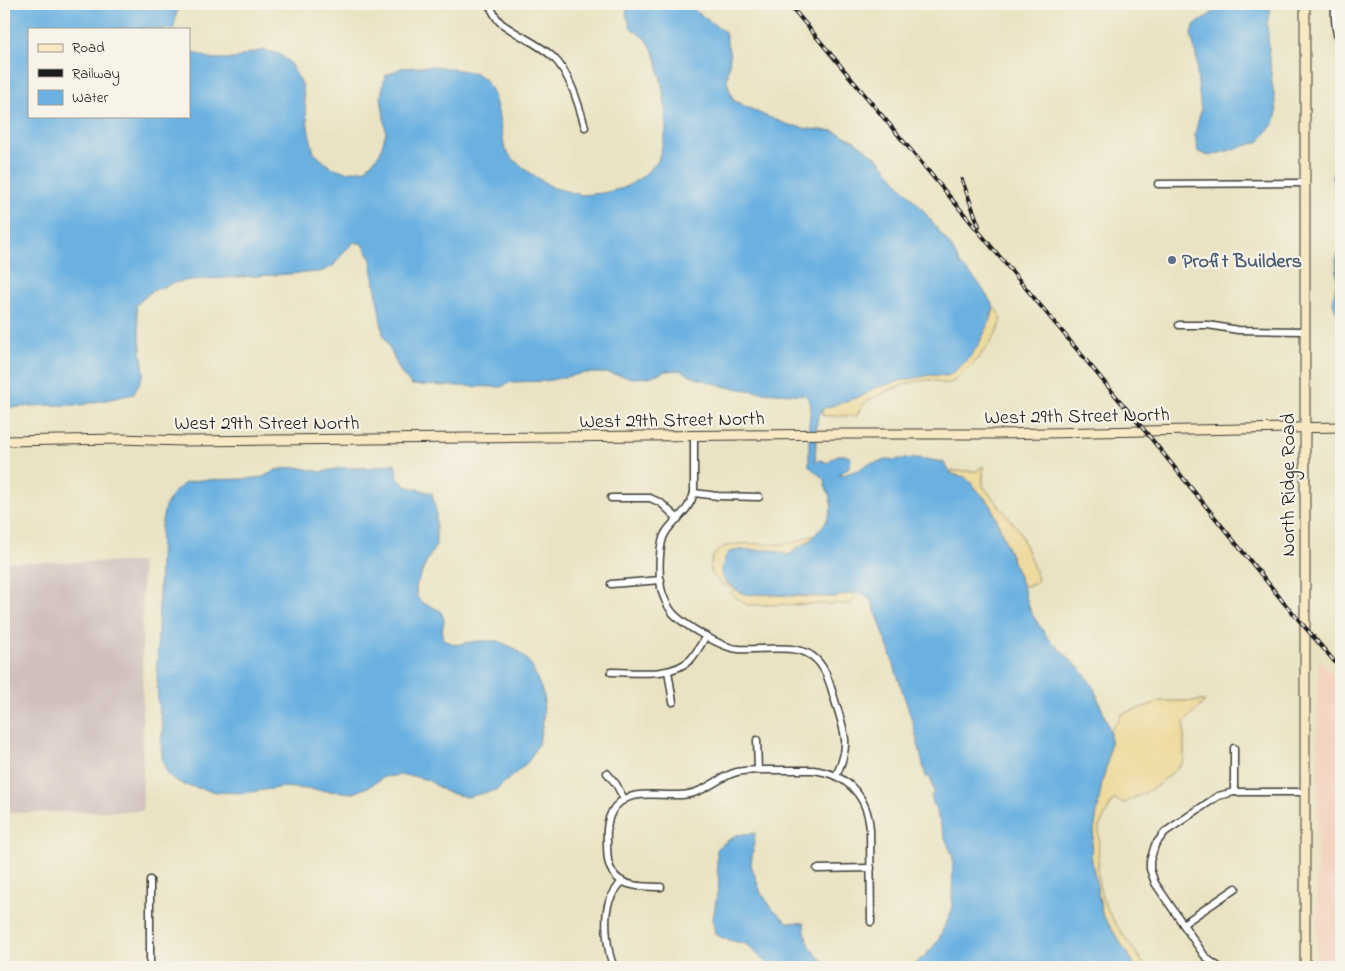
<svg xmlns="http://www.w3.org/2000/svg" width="1345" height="971" viewBox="0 0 1345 971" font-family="'Indie Flower',sans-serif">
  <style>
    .built { fill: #f4d3c1 }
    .industrial { fill: #d0c0bc }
    .sand { fill: #eeda9e; stroke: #857b5d }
    .water { fill: #6bb1e1; stroke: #44667e }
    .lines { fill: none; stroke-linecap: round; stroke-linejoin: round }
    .street-casing { stroke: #3b3a35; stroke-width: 9 }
    .secondary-casing { stroke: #3b3a35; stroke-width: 11 }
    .street { stroke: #fff; stroke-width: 6 }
    .secondary { stroke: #f8e8c3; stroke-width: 9 }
    .rail-casing { stroke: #1c1c1c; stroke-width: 4 }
    .rail { stroke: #f7f3e8; stroke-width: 2; stroke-dasharray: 5.5; stroke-linecap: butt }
    .service-dot { fill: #5c6f8a; stroke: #f7f3e8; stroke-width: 2 }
    .labels { text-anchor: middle; stroke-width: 4.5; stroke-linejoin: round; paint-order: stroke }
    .service-label { font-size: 20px; font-weight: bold; fill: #4e5e75; stroke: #f7f3e8; text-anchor: start }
    .street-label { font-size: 20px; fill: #1c1c1c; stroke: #f7f3e8 }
  </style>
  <rect width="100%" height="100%" fill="#f7f3e8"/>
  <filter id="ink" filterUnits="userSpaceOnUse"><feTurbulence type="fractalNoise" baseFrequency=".02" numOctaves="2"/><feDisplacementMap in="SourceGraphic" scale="10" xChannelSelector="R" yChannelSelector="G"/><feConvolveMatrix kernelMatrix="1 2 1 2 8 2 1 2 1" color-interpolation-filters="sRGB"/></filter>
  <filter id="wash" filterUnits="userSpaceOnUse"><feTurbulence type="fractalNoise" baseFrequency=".0096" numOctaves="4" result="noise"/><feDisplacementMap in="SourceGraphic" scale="20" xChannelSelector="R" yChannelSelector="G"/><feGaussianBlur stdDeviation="1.12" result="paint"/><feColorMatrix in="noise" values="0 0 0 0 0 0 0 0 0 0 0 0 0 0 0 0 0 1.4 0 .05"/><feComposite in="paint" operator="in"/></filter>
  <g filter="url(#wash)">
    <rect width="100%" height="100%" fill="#eae3c3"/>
    <polygon class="built" points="1318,658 1341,685 1341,967 1317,967"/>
    <polygon class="industrial" points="4,562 142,562 143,811 4,813"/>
    <g class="sand">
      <path d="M994 307C998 311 1001 315 1001 321 1000 335 964 378 950 383 942 385 935 379 927 380 912 381 896 388 882 393V394C870 399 861 403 857 416H823L822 409 864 395 874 388 900 381 930 375 939 376 991 320Z"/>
      <path d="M983 466V486L1019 530 1038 578C1037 585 1030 585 1023 587L991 505 968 480 952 474 950 471H977Z"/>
      <path d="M811 535 814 537C809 542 804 544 799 547 794 550 793 553 788 555L741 550 729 552 721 575C728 587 742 596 756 594 782 595 809 598 835 597 844 596 851 590 857 598L851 604 747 605 731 594 733 590C722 583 707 577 711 562 718 534 762 547 782 544 793 543 802 540 811 535Z"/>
      <polygon points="1161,701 1205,701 1184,723 1184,759 1182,764 1154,788 1124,803 1116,800 1113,800 1099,827 1098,874 1099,884 1103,900 1113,920 1146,967 1136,967 1102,914 1091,856 1092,843 1102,782 1107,764 1110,744 1110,731 1122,714"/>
    </g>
    <g class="water">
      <path d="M4 4H180L176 15 174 29H29V116H189V51L212 59H235L250 53 264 50 279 54 289 62 302 84 309 133 314 153 329 166 346 172 366 169 380 153 386 132 381 96 385 76 401 68 435 66 476 73 484 79 493 93 498 112 505 150 515 161 531 174 554 188 582 195 603 193 624 188 642 177 658 161 666 132V111L661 79 655 54 647 40 631 28 626 14 629 4H691V8L725 32 730 56 727 82 733 100 761 114 786 124 808 129 834 131 853 140 879 159 900 185 922 209 952 248 960 264 978 282 994 307C989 325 978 351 964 363 959 368 953 372 948 376L930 375 900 381 874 388 864 395 822 409 817 420 815 462 820 460 828 463C833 455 843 452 851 458 851 467 846 471 839 474L840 476 858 470 868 464 887 460 919 458 943 462 952 474 965 477 968 480 991 505 1023 587 1031 613 1048 638 1083 672 1094 688 1110 731V744L1107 764 1102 782 1092 843 1091 856 1102 914 1136 967H910L924 957 938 941 952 910 953 857 944 835 931 796 934 792 930 777H926L913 723 879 620 872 602 864 594 851 593 836 597 756 594 750 595 741 593 723 579 721 575V569L726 556 729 552 741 550H773L788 555 792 553 798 547 809 542 826 522 832 507 829 494 825 485 826 481 809 466V423L811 405 806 395 762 392 726 387 693 377 680 370 665 371 649 377 633 378 608 373H585L545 381 511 382 501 387 411 385 401 373 383 334 371 259 363 244 354 242 343 253 333 266 320 272 191 280 173 283 152 291 136 305 144 373 134 394 81 405H51L4 408Z"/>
      <polygon points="1220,4 1272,4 1267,24 1272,83 1277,112 1274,123 1259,142 1209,156 1198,152 1195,134 1201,110 1197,75 1197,59 1191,34 1194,26 1215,11"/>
      <polygon points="1341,169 1341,222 1337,207 1334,180 1331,177 1334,171"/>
      <polygon points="1341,244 1341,321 1335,309 1333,302 1337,279 1336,260"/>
      <polygon points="395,463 398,479 406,486 432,493 436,511 436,545 427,561 416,586 417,597 423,603 441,611 444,620 442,631 443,639 455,645 477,641 498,641 516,649 531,664 544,696 543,721 539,742 528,762 496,790 467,797 446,792 428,780 413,776 401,775 384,777 370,786 353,793 284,787 244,793 217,792 184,785 169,776 163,763 161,743 163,730 158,702 157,668 161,526 165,507 173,493 185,483 200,480 246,479 263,477 276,470 296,467 322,472 340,468 370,468"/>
      <path d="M755 833 751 865 761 893 772 908 787 922 804 923C806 946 813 953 830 967H771L746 944 725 939 715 934 713 920 719 882 717 866V848L736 835Z"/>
    </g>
  </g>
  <g filter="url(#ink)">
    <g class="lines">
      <g class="street-casing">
        <g id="street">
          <path d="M489 4C492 10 496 19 501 23 518 36 538 43 553 57 570 73 579 106 585 127"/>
          <path d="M1335 4C1334 20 1335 33 1341 48"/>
          <polyline points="1158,184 1305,183"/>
          <polyline points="1179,325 1208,325 1238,330 1304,331"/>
          <path d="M694 436V493C689 512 676 517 666 532 658 543 659 575 661 588 663 597 667 605 672 612 682 624 722 648 738 649 759 651 794 643 812 656 828 667 831 690 837 707 846 736 850 746 836 776"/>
          <polyline points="694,493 718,496 759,497"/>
          <polyline points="611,498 650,498 661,503 678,519"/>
          <polyline points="611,584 661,580"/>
          <polyline points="668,671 673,702"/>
          <path d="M611 672C636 672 672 678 691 659 697 652 701 644 706 636"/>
          <polyline points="757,740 758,770"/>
          <polyline points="1234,748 1234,792"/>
          <polyline points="607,773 616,784 624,799"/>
          <polyline points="817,869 871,868"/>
          <polyline points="150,880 150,967"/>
          <path d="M661 887C647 886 632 888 620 880 607 871 607 856 607 842 606 825 608 808 625 799 642 790 669 798 689 794 707 791 720 776 737 772 746 770 755 770 764 770 780 770 797 770 813 770 847 774 868 796 870 830L871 922"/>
          <polyline points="1183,924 1236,888"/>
          <path d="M614 967C607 953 604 920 608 905 610 896 617 888 622 881"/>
          <polyline points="1219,967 1210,961 1204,955 1155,883 1150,869 1150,861 1155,845 1165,832 1218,796 1234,792 1305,792"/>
        </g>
      </g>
      <g class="secondary-casing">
        <g id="secondary">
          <polyline points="1305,4 1305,967"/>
          <polyline points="4,441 120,439 184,441 842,434 995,434 1341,427"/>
        </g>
      </g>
      <use href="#street" class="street"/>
      <use href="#secondary" class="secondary"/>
      <g class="rail-casing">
        <g id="rail">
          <polyline points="789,4 1145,431 1285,604 1341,669"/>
          <polyline points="962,180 979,226"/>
        </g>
      </g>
      <use href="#rail" class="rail"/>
    </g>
  </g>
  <circle class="service-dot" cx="1172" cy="260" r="5"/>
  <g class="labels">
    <g class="service-label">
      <text x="1182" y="267">Profit Builders</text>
    </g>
    <g class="street-label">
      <text transform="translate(1077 415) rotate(-1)" y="7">West 29th Street North</text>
      <text transform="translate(672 419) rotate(-1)" y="7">West 29th Street North</text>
      <text x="267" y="429">West 29th Street North</text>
      <text transform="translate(1287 485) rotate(-90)" y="7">North Ridge Road</text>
    </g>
  </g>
  <rect width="1345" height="971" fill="none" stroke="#f7f3e8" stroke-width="20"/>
  <rect x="28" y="28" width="162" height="90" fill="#f7f3e8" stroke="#9f9d96"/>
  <rect x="38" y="44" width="25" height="8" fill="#f8e8c3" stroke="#9f9d96"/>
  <text x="72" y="52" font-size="15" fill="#1c1c1c">Road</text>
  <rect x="38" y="69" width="25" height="8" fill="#1c1c1c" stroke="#9f9d96"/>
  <text x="72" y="78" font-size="15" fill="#1c1c1c">Railway</text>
  <rect x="38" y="90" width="25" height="15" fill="#6bb1e1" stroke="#9f9d96"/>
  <text x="72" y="102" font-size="15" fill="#1c1c1c">Water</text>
</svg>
